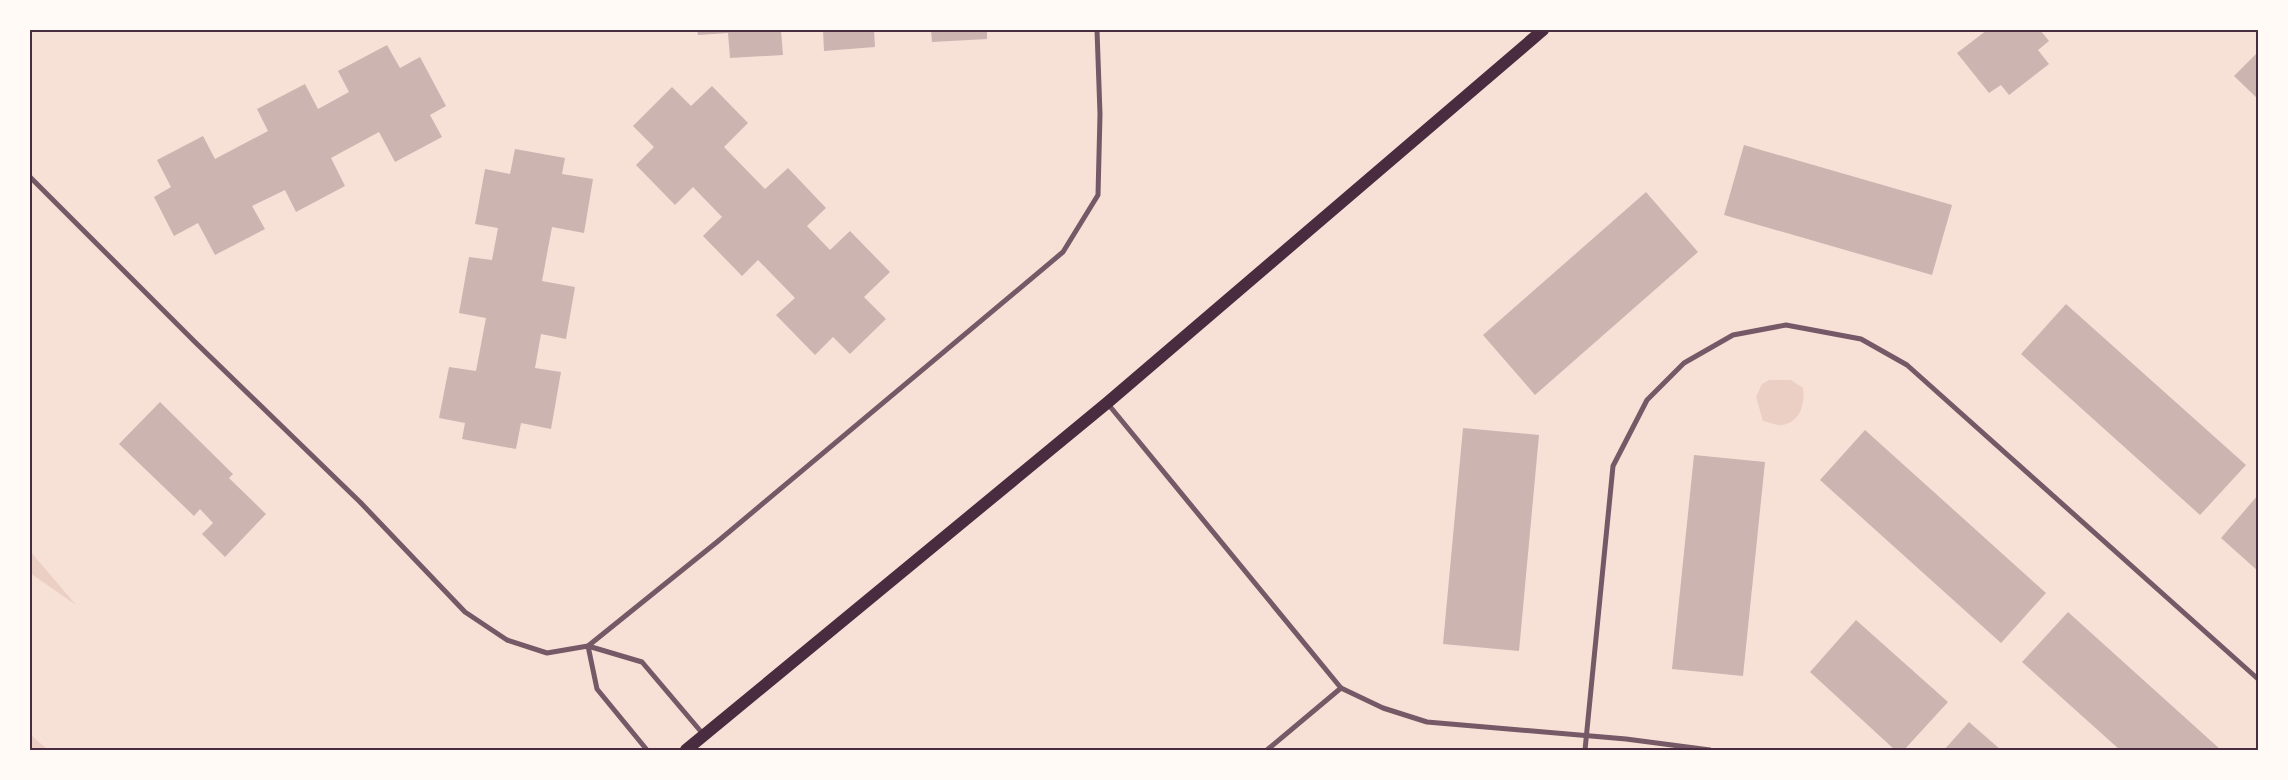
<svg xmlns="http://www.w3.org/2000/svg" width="2288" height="780" viewBox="0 0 2288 780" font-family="Rubik,sans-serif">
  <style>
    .green { fill: #ebcfc5 }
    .building { fill: #ccb4b1 }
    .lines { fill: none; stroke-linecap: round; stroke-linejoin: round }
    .minor { stroke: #755966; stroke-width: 5 }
    .primary { stroke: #4a2c40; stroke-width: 12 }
    .neatline { fill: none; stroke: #4a2c40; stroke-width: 2 }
  </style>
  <rect width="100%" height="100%" fill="#f7e1d7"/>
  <g class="green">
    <path d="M1769 380H1791L1803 388C1805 403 1801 421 1783 425 1777 426 1769 422 1763 421L1756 397 1762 384Z"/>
    <polygon points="30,551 76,605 30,573"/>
    <polygon points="30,734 48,750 30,750"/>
  </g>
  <g class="building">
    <polygon points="697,30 781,30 783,55 730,58 728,33 698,35"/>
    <polygon points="823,30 874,30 875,47 824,51"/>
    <polygon points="931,30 987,30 987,39 932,42"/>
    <polygon points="1987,30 2040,30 2049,41 2038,50 2049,64 2009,95 2001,85 1989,93 1957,53"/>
    <polygon points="387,45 400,68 420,57 446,106 430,115 442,137 395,162 379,132 331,158 345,186 296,212 285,190 252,206 265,229 215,255 198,223 174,236 154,197 171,187 157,160 203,136 215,159 268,131 257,109 305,84 318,109 349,92 338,71"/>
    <polygon points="2258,52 2258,99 2234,76"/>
    <polygon points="712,86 748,123 724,147 765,189 788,168 826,208 807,226 830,250 850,231 890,272 864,297 886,319 850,354 833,337 815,355 776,315 795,298 758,260 742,276 703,236 722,217 693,187 675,205 636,165 654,147 633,126 672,87 691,106"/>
    <polygon points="1744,145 1952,205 1932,275 1724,215"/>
    <polygon points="515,149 565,158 562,174 593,179 584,233 552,227 542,281 575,287 566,339 541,334 535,368 561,372 551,429 521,423 516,449 462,439 465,423 439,418 449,367 476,371 486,318 459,313 469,257 492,260 498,228 475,224 485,169 510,174"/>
    <polygon points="1646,192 1698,252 1535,395 1483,335"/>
    <polygon points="2066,304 2246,465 2200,515 2021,354"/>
    <polygon points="160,402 233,474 229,478 266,514 225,557 202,534 213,523 200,509 194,516 119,444"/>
    <polygon points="1463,428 1539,435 1519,651 1443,644"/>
    <polygon points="1865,430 2046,593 2001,643 1820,480"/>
    <polygon points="1694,455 1765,462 1743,676 1672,669"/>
    <polygon points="2258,495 2258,571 2221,538"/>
    <polygon points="2068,612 2221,750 2120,750 2022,662"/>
    <polygon points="1856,620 1948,702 1904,750 1895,750 1810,672"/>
    <polygon points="1969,722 2001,750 1944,750"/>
  </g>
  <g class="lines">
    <g class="minor">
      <polyline points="30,177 195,342 360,502 465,612 507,640 547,653 588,646 717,542 1063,252 1098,195 1100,114 1097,30"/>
      <polyline points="1108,404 1341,688 1383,708 1427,722 1626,739 1710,750"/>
      <polyline points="647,750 597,689 588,646 642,662 703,734"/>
      <polyline points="1267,750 1341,688"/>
      <polyline points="1585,750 1613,466 1647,400 1684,363 1733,335 1786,325 1861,339 1907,365 2258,679"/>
    </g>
    <polyline class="primary" points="686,750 1107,403 1543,30"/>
  </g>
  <rect width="2288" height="780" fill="none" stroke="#fffaf5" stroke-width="62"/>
  <rect x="31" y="31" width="2226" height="718" class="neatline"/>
</svg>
